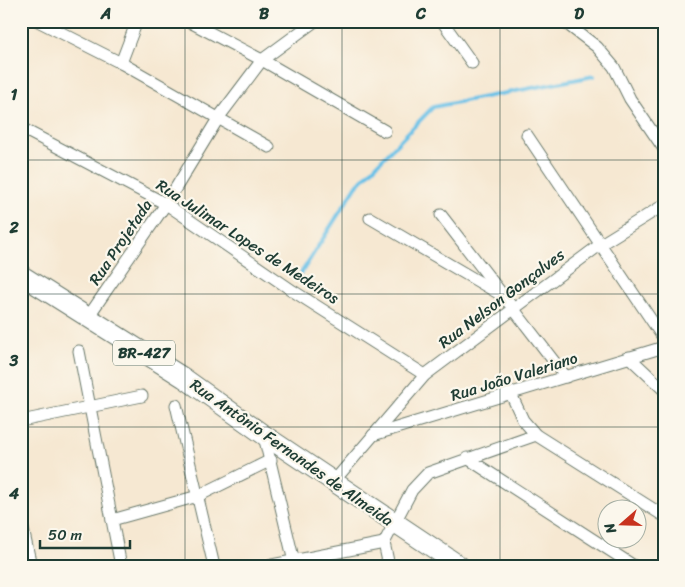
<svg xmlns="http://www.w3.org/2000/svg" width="685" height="587" viewBox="0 0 685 587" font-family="Sriracha,sans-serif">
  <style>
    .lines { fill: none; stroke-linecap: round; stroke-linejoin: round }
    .stream { stroke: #69c1e7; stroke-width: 4 }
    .minor-casing { stroke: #6a796b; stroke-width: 13 }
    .trunk-casing { stroke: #6a796b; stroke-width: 21 }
    .minor { stroke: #fff; stroke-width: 11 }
    .trunk { stroke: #fff; stroke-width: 19 }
    .grid { fill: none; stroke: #1f3d34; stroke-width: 1; stroke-opacity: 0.55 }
    .labels { text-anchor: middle; stroke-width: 4.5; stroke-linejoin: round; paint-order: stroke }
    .shield { fill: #fbf7ec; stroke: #61756b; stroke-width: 1 }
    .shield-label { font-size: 15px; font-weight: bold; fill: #1f3d34 }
    .street-label { font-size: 16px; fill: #1f3d34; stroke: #fbf7ec }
    .neatline { fill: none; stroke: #1f3d34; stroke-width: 2 }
    .grid-label { font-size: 16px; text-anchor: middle; font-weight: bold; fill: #1f3d34 }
  </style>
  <rect width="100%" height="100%" fill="#fbf7ec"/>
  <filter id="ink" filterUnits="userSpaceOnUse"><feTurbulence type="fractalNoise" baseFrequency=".02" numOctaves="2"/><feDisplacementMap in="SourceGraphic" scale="10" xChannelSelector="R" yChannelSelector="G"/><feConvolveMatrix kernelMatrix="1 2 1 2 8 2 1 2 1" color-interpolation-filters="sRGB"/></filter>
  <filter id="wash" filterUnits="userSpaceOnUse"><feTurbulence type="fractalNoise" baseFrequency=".0096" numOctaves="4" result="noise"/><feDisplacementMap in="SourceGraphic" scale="20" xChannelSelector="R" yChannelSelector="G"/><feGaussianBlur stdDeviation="1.12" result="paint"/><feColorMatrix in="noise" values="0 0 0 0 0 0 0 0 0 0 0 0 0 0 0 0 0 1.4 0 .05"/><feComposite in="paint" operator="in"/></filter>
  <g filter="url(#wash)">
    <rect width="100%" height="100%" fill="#f6e8d2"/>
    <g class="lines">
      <polyline class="stream" points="298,278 357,185 433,107 594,76"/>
    </g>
  </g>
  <g filter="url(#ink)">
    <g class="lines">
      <g class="minor-casing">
        <g id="minor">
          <polyline points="38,21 121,63 269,147"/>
          <polyline points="188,21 262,60 385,131"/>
          <polyline points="442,21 472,63"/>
          <polyline points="563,21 597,47 614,67 630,99 664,149"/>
          <polyline points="121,63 137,21"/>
          <polyline points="21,128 166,204 293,291 425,375"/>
          <polyline points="527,135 664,339"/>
          <polyline points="441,215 566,377"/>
          <polyline points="370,218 498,293"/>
          <polyline points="88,317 166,204 219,117 262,60 315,21"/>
          <polyline points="79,351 121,566"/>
          <polyline points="629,357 664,390"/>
          <polyline points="511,394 523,420 536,435 664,516"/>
          <polyline points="176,405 214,566"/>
          <polyline points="21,421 142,396"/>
          <polyline points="373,435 664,347"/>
          <polyline points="264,436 295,566"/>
          <polyline points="467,458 634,566"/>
          <polyline points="334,481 425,375 601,244 664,205"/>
          <polyline points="21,520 31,566"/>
          <polyline points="112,520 198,496 271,460"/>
          <polyline points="267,566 384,543"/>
          <polyline points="389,566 384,543 412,490 428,473 536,435"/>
        </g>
      </g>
      <g class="trunk-casing">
        <polyline id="trunk" points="21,275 184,378 264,435 460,566"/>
      </g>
      <use href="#minor" class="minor"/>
      <use href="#trunk" class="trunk"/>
    </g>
  </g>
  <path class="grid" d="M185 21V566M342 21V566M500 21V566M21 160H664M21 294H664M21 427H664"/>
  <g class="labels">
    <rect class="shield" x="113" y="340.5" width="62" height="25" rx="4"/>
    <g class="shield-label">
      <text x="144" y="358">BR-427</text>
    </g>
    <g class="street-label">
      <text transform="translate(248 241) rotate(33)" y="6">Rua Julimar Lopes de Medeiros</text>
      <text transform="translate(120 242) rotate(-56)" y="6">Rua Projetada</text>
      <text transform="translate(501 298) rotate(-37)" y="6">Rua Nelson Gonçalves</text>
      <text transform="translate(514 376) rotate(-17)" y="6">Rua João Valeriano</text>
      <text transform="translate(292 452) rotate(35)" y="6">Rua Antônio Fernandes de Almeida</text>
    </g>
  </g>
  <rect width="685" height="587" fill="none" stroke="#fbf7ec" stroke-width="55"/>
  <g transform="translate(622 524) rotate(250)"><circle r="24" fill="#fbf7ec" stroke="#a3ada2"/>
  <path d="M0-4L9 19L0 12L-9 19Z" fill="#c8321e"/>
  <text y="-8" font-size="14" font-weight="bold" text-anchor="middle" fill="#1f3d34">N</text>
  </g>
  <path d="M40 540v8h90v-8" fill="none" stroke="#1f3d34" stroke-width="2.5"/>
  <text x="48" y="540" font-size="15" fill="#1f3d34" stroke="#fbf7ec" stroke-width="4" paint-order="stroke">50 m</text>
  <rect x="28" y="28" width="630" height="532" class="neatline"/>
  <g class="grid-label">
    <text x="106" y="19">A</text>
    <text x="264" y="19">B</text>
    <text x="421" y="19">C</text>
    <text x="579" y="19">D</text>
    <text x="14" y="100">1</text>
    <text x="14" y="233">2</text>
    <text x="14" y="366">3</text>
    <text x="14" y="499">4</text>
  </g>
</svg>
